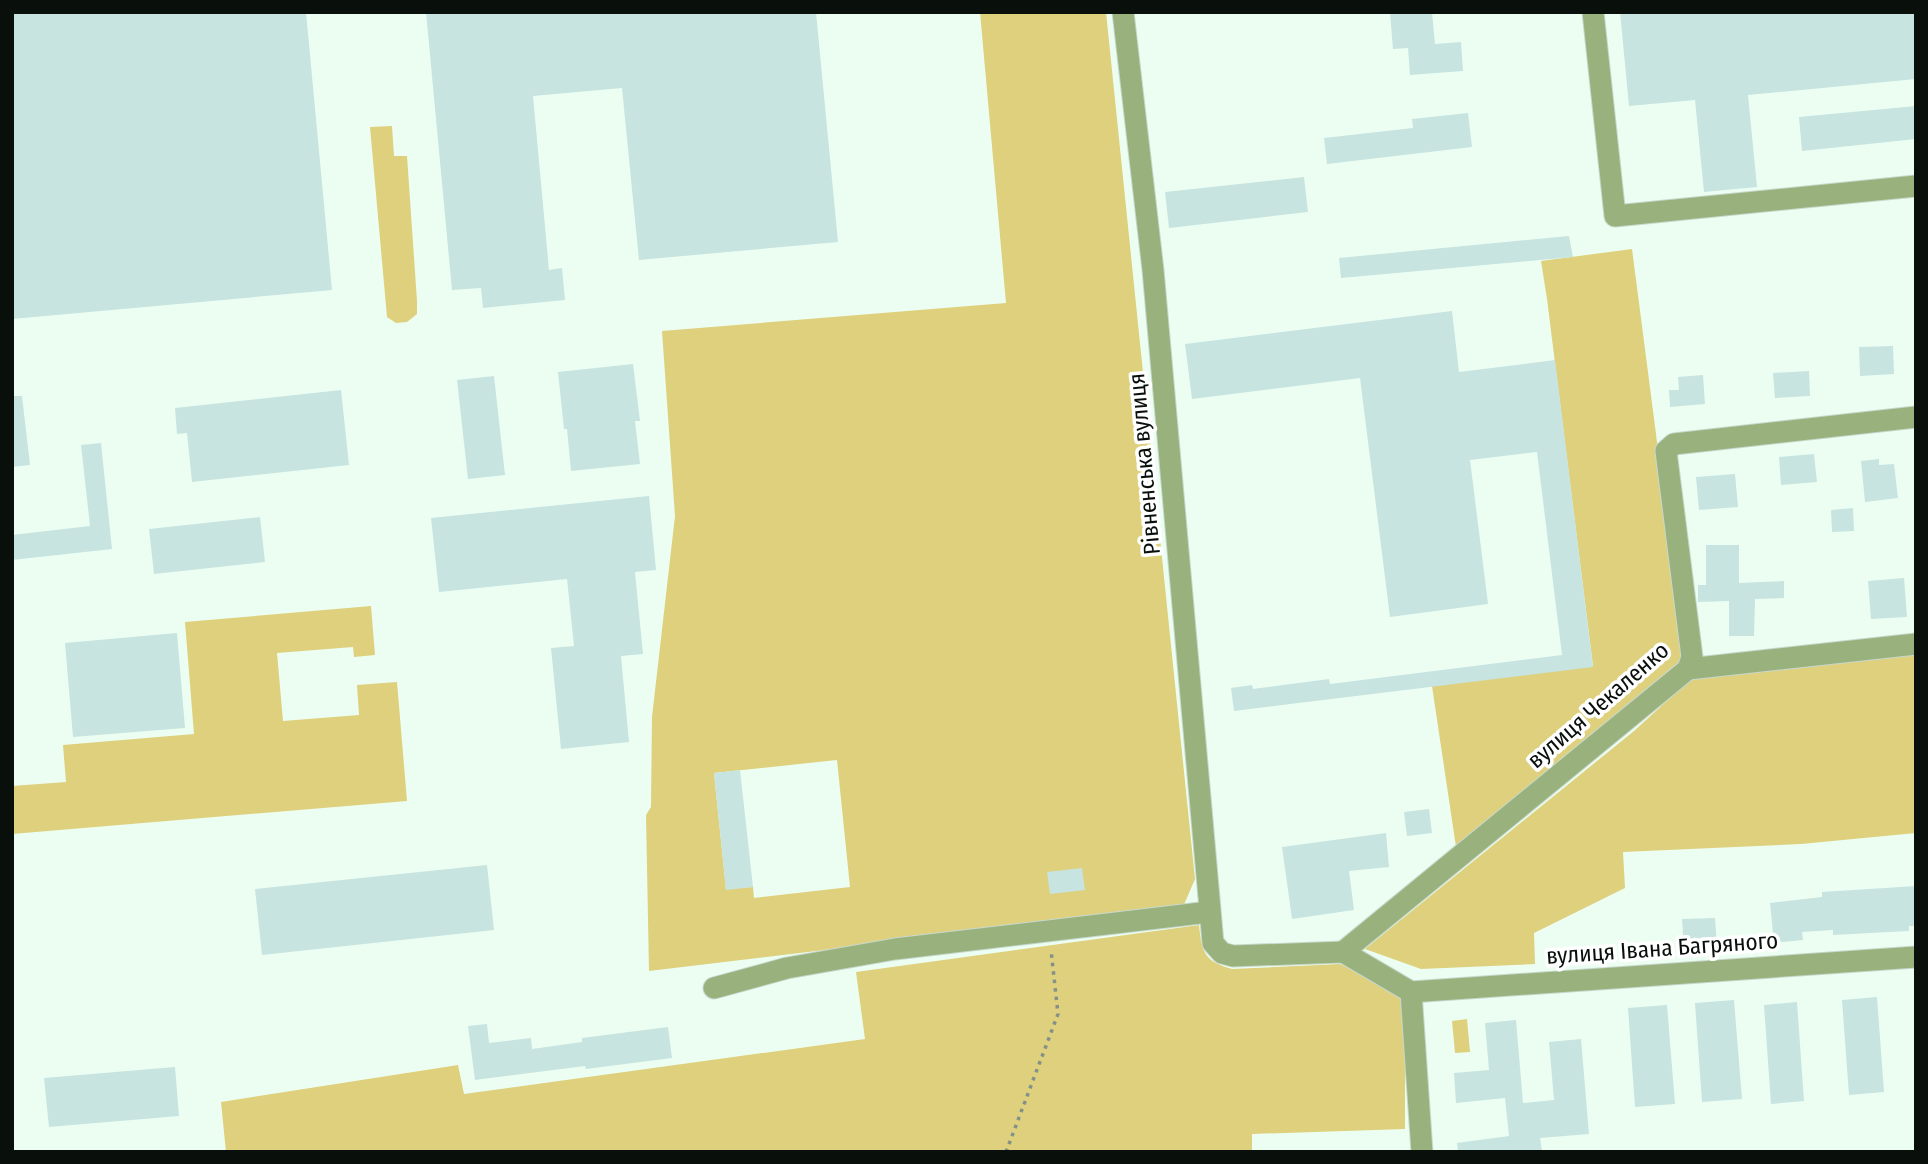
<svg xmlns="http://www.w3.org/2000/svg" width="1928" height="1164" viewBox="0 0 1928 1164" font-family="'Fira Sans Condensed',sans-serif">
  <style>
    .green { fill: #ded07c; fill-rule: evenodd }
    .building { fill: #c7e4e0 }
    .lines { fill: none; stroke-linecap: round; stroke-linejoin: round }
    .minor-casing { stroke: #c8d8cd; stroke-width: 23 }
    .path { stroke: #849189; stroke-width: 3.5; stroke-dasharray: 3.5 5; stroke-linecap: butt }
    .minor { stroke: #99b27d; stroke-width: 21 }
    .labels { text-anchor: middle; stroke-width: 7; stroke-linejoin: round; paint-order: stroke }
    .street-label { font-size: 23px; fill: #09100c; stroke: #fff }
  </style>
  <rect width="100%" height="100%" fill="#ecfef2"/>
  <g class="green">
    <path d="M980 12H1106L1195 879 1183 907 649 971 646 815 651 807 652 717 675 516 662 331 1006 303ZM837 760 850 887 754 898 753 887 726 889 714 773Z"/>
    <polygon points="392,126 394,156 407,156 417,301 417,314 407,322 396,323 387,317 370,127"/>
    <polygon points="1632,249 1656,434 1683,656 1681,664 1456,847 1432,686 1593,666 1547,299 1541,261"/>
    <polygon points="371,606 375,655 354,657 353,647 277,653 283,721 359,715 357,685 397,682 407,801 12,834 12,786 66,782 63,745 194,734 185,622"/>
    <polygon points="1916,652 1916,833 1801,844 1623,852 1625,888 1534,933 1535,964 1421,969 1365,949 1634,731 1692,678"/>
    <path d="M1199 925C1202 953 1204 961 1232 969L1340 964 1398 991 1405 1011V1129L1252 1134V1152H226L221 1102 458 1065 464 1094 865 1039 856 972Z"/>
    <polygon points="1467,1019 1470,1052 1455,1053 1452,1021"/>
  </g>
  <g class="building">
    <polygon points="12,12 306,12 332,290 12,319"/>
    <polygon points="426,12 816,12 838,242 639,260 622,88 533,96 549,270 562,268 565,300 483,308 481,288 452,290"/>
    <polygon points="1390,12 1432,12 1435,44 1461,42 1463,71 1410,75 1408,48 1393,49"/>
    <polygon points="1620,12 1916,12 1916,79 1748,95 1757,187 1704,192 1695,100 1629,106"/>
    <polygon points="1916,106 1916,139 1802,151 1799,117"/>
    <polygon points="1468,113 1472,147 1327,164 1324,138 1413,128 1412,119"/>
    <polygon points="1304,177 1308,212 1169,228 1165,192"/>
    <polygon points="1569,236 1573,257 1341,278 1339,258"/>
    <polygon points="1452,311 1459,372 1555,360 1593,667 1234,711 1231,688 1252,685 1253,689 1329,679 1330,684 1562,655 1537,452 1470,460 1488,604 1390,617 1360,378 1192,399 1185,344"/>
    <polygon points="1893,346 1894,374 1860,376 1859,347"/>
    <polygon points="633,364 640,421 635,421 640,464 571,471 567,429 564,429 558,372"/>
    <polygon points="1809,371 1810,396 1775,398 1773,373"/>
    <polygon points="1703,375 1705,404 1670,407 1669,390 1679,390 1678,377"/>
    <polygon points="494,376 505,475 468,479 457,380"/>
    <polygon points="341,390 349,465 192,482 187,433 177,434 175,408"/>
    <polygon points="12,396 22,396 30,465 12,467"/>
    <polygon points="101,443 112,549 12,560 12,535 90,526 81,445"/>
    <polygon points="1814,454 1817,482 1781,485 1779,457"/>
    <polygon points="1879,459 1879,465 1894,464 1898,498 1865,502 1861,461"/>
    <polygon points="1735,474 1738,507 1699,510 1696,477"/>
    <polygon points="649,496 656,570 635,572 643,654 621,656 629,742 561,749 551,648 574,646 567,579 439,592 431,518"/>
    <polygon points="1853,508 1854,531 1832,532 1831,510"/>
    <polygon points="260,517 265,562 154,574 149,529"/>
    <polygon points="1706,545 1739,545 1739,583 1784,581 1784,598 1755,599 1754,636 1729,636 1729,601 1698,602 1698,585 1706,585"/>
    <polygon points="1904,578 1907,617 1871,619 1868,581"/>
    <polygon points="177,633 185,728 73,737 65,643"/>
    <polygon points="740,770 753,887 726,890 714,773"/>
    <polygon points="1429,809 1432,833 1407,836 1404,812"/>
    <polygon points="1386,833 1389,867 1349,871 1354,910 1292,919 1282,847"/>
    <polygon points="487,865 494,930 262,955 255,889"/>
    <polygon points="1082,868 1085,890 1050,894 1047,872"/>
    <polygon points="1916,886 1916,926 1909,926 1909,931 1833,935 1833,930 1802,932 1803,940 1774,943 1770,903 1822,897 1822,892"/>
    <polygon points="1715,918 1717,946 1684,948 1682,919"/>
    <polygon points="1877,997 1884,1092 1849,1095 1842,1000"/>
    <polygon points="1734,1000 1742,1099 1702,1102 1695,1003"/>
    <polygon points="1797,1002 1804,1101 1771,1104 1764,1005"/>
    <polygon points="1667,1005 1675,1104 1635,1107 1628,1008"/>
    <polygon points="1516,1020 1523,1103 1554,1100 1549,1042 1581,1039 1589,1134 1540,1138 1542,1151 1458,1152 1457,1143 1509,1136 1505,1098 1456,1103 1454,1073 1489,1070 1485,1023"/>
    <polygon points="487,1024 489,1043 531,1038 532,1049 582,1042 582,1038 668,1027 672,1058 586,1069 585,1066 475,1080 468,1026"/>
    <polygon points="175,1067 179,1116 49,1127 44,1078"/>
  </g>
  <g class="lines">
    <g class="minor-casing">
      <g id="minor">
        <polyline points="1123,12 1153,270 1213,943 1222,953 1233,956 1343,952 1411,992"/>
        <polyline points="1593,12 1615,216 1916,186"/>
        <polyline points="1688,669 1916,644"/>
        <polyline points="1343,952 1688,669 1692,657 1666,451 1674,444 1916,417"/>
        <polyline points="714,988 787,968 895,949 1209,912"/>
        <polyline points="1411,992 1916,957"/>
        <polyline points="1411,992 1422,1152"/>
      </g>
    </g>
    <polyline class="path" points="1006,1152 1058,1014 1051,950"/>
    <use href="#minor" class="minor"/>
  </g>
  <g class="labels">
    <g class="street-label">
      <text transform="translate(1144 464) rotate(-95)" y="8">Рівненська вулиця</text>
      <text transform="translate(1598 705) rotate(-41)" y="8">вулиця Чекаленко</text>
      <text transform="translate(1662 948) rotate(-4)" y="8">вулиця Івана Багряного</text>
    </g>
  </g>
  <rect width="1928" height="1164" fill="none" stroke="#09100c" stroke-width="28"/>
</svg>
